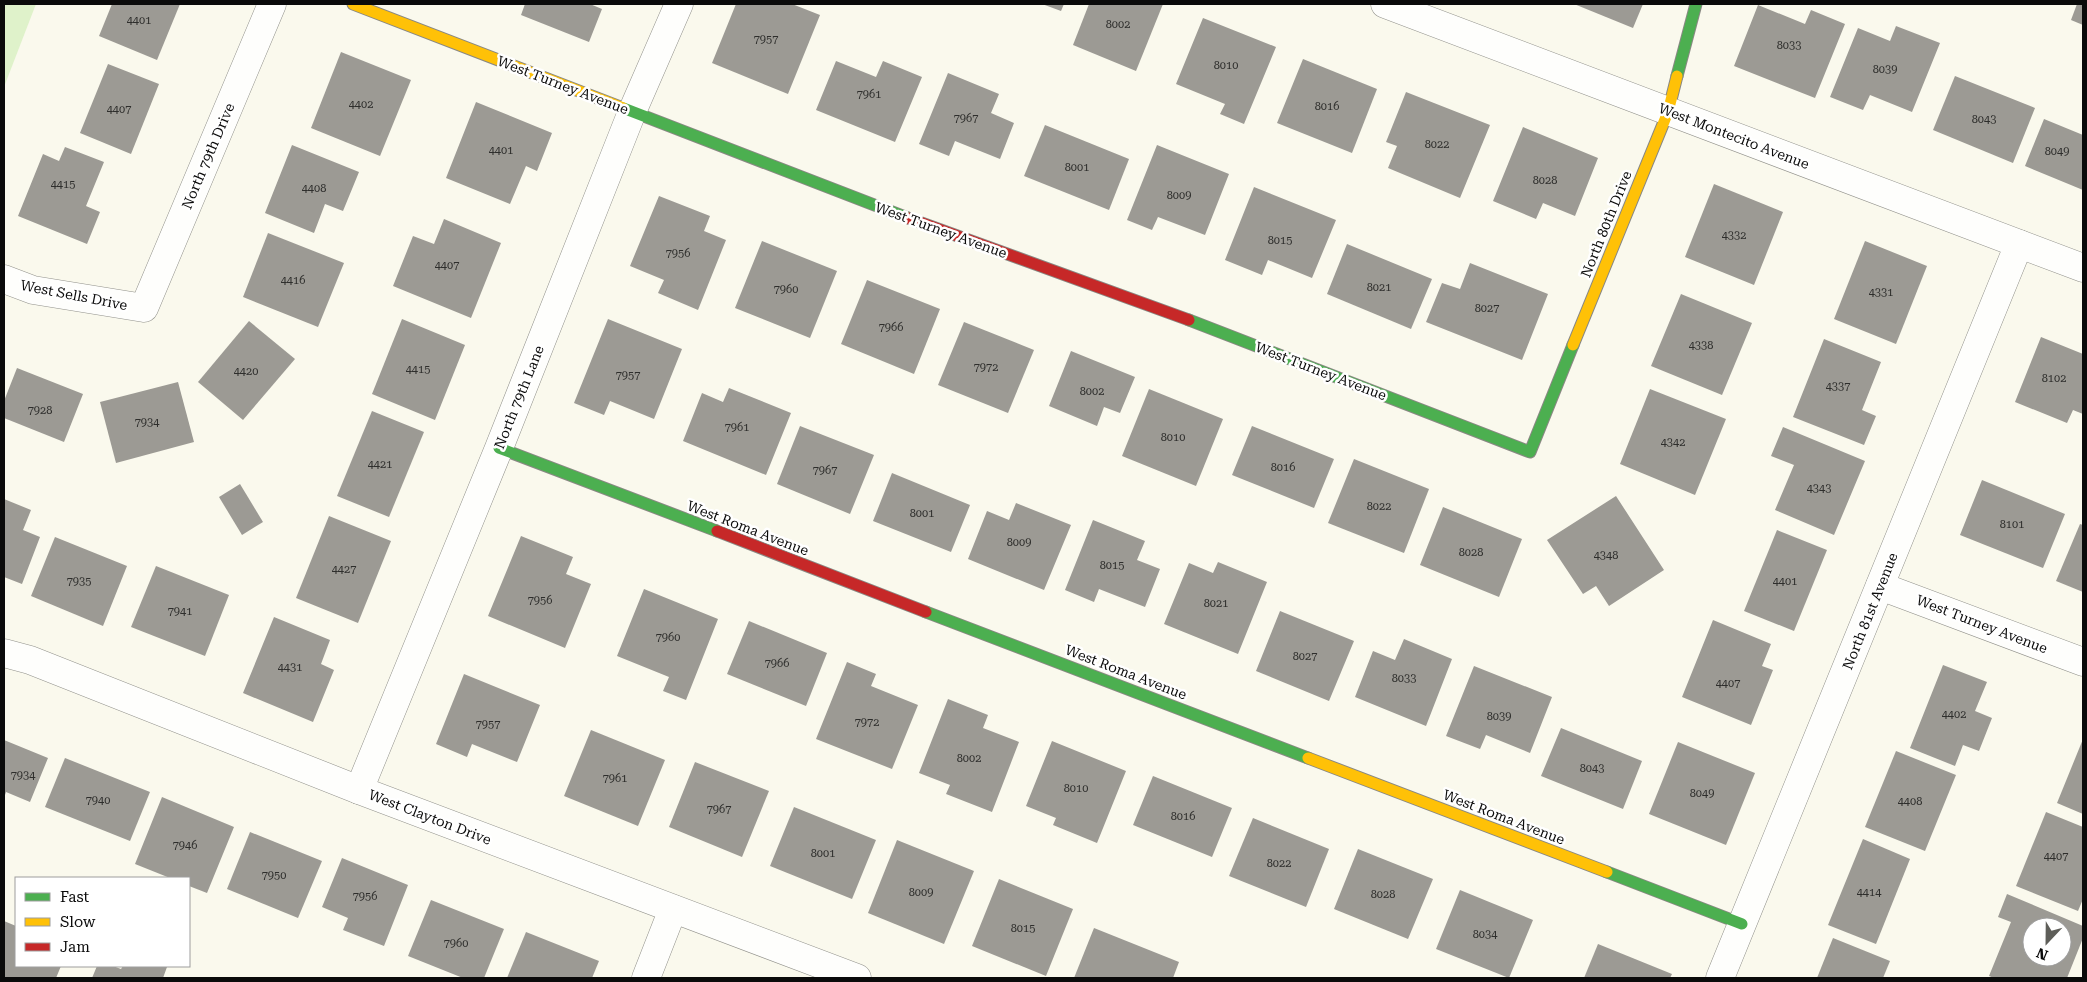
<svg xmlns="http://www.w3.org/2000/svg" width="2087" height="982" viewBox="0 0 2087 982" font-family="'Roboto Serif',serif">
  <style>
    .green { fill: #dff2ca }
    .building { fill: #9c9a94; fill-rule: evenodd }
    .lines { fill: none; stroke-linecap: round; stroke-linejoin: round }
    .street-casing { stroke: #92928c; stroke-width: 29 }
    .fast-casing { stroke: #898883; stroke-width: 13 }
    .slow-casing { stroke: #898883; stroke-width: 13 }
    .jam-casing { stroke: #898883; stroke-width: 13 }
    .street { stroke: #fefefc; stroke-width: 28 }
    .fast { stroke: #4caf50; stroke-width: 11 }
    .slow { stroke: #ffc107; stroke-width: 11 }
    .jam { stroke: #c62828; stroke-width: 11 }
    .labels { text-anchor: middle; stroke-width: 5; stroke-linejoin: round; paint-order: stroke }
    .number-label { font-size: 11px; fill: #2e2e2c }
    .street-label { font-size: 14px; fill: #0a0a0a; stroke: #fff }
  </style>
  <rect width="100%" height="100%" fill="#faf9ed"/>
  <polygon class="green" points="4,4 36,4 4,87"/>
  <g class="building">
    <polygon points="112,4 180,4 157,60 99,36"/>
    <polygon points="525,4 590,4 602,9 589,42 521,15"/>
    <polygon points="736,4 792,4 820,15 788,94 712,63"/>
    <polygon points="1042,4 1064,4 1061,11"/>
    <polygon points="1089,4 1163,4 1136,71 1073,45"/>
    <polygon points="1574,4 1643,4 1633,28"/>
    <polygon points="2077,4 2083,4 2083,25 2071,20"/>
    <polygon points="1758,5 1805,24 1811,10 1845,24 1815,98 1734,66"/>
    <polygon points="1203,18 1276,47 1244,124 1220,114 1225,104 1176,84"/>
    <polygon points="1896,26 1940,43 1912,112 1870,95 1863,110 1830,97 1858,28 1890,41"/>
    <polygon points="341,52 411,80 380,156 311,128"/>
    <polygon points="1303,59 1377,89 1352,153 1277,123"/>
    <polygon points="836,61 876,77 883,61 922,77 895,142 816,110"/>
    <polygon points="108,64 159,84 131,154 80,133"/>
    <polygon points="948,73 999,94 991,113 1014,123 1000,159 955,141 949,156 919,144"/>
    <polygon points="1955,76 2035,108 2013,163 1933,130"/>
    <polygon points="1406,92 1490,125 1460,198 1388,168 1397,146 1386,142"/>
    <polygon points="476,102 552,133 537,171 526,166 510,204 446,178"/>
    <polygon points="2044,119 2083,135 2083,190 2025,166"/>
    <polygon points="1045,125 1129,159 1109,210 1024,176"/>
    <polygon points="1523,127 1598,158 1575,216 1543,203 1536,219 1493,201"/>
    <polygon points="292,145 359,172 343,211 325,204 314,233 265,213"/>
    <polygon points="1157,145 1229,174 1205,235 1158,217 1152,230 1127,220"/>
    <polygon points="65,147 104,162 86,206 100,212 87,244 18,216 43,154 59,161"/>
    <polygon points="1714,184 1783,212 1754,285 1685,257"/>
    <polygon points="1254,187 1336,220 1312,278 1268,260 1262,275 1225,260"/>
    <polygon points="659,196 710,216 704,231 726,240 698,310 658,293 664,280 630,266"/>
    <polygon points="444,219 501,243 471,318 393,286 413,236 434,244"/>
    <polygon points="268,233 344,263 318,327 243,297"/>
    <polygon points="762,241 837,271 810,338 735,308"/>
    <polygon points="1865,241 1927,266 1896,344 1834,319"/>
    <polygon points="1347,244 1432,279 1411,329 1327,294"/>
    <polygon points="1470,263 1548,294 1522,360 1426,322 1442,283 1460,289"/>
    <polygon points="867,280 940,309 914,374 841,344"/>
    <polygon points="1681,294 1752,323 1722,395 1651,366"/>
    <polygon points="402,319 465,345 435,420 372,394"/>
    <polygon points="608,319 682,349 654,419 610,401 604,415 574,403"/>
    <polygon points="249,321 295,359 243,420 198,382"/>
    <polygon points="964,322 1034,350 1008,413 938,385"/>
    <polygon points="2041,337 2083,354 2083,414 2073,410 2067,423 2015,402"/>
    <polygon points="1824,339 1881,362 1862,410 1876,416 1864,445 1793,417"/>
    <polygon points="1071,351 1135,377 1120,413 1104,407 1097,426 1049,406"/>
    <polygon points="17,368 83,394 64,442 4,418 4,401"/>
    <polygon points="178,382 194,442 116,463 100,402"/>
    <polygon points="729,388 791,413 766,475 683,441 702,393 723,402"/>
    <polygon points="1149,389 1223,419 1196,486 1122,456"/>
    <polygon points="1650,389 1726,419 1695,495 1620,464"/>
    <polygon points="372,411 424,432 389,517 337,496"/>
    <polygon points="800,426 874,455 850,514 777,484"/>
    <polygon points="1252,426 1334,459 1314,508 1232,475"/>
    <polygon points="1783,427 1865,461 1834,535 1775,510 1794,465 1771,456"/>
    <polygon points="1354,459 1429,489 1404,553 1328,523"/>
    <polygon points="892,473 970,505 951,552 873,521"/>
    <polygon points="1982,480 2065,514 2043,568 1960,535"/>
    <polygon points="240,484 263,522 242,535 219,497"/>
    <polygon points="1616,496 1664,570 1609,606 1596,586 1583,594 1547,540"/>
    <polygon points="4,499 31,510 23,530 40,537 22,584 4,577"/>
    <polygon points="1016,503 1071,525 1044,590 968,559 987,511 1009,520"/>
    <polygon points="1443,507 1522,539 1499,597 1420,565"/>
    <polygon points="329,516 391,541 358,623 296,598"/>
    <polygon points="1093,520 1145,541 1137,560 1160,569 1145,607 1099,589 1094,602 1065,590"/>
    <polygon points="2080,524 2083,525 2083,592 2056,581"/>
    <polygon points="1777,530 1827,550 1794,631 1744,611"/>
    <polygon points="521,536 573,557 566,574 591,584 565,648 488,616"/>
    <polygon points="55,537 127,566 103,626 31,596"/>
    <polygon points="1218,562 1267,582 1238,654 1164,624 1189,563 1213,573"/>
    <polygon points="156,566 229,595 205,656 131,627"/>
    <polygon points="644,589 718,619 686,700 663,691 669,677 617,656"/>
    <polygon points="1280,611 1354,641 1329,701 1256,671"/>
    <polygon points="274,617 330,640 321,664 334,670 313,722 243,693"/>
    <polygon points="1713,620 1771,644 1762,666 1773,670 1751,725 1682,697"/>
    <polygon points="749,621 827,653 806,706 727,674"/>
    <polygon points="1404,639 1452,659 1426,726 1355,697 1373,651 1395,660"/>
    <polygon points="847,662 876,674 871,686 918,705 892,769 816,739"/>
    <polygon points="1943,665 1987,682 1975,711 1992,718 1979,751 1963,745 1955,766 1910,748"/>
    <polygon points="1474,666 1552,697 1530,753 1486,735 1480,749 1446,736"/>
    <polygon points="464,674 540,705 517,762 472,744 467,757 436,744"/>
    <polygon points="948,699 988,715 983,728 1019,742 992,812 946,794 950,785 919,773"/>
    <polygon points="1561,728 1642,761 1623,809 1541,776"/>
    <polygon points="591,730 665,760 638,826 564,796"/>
    <polygon points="2083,739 2083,814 2057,803"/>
    <polygon points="4,740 48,758 30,802 6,792 4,798"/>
    <polygon points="1052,741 1126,771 1097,843 1053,825 1056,818 1026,806"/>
    <polygon points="1678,742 1755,773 1726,845 1649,814"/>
    <polygon points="1896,751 1956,775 1925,851 1865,827"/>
    <polygon points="65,758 150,792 130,841 45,807"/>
    <polygon points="695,762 769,791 742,857 669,827"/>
    <polygon points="1153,776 1232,808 1212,857 1133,825"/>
    <polygon points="162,797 234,827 207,893 189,886 189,878 170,878 135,864"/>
    <polygon points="794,807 876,840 852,899 770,866"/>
    <polygon points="2046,812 2083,827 2083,899 2078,911 2016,886"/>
    <polygon points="1253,818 1329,849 1306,907 1229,876"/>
    <polygon points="250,832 322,861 298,918 227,889"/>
    <polygon points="1863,839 1910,859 1876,944 1828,925"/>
    <polygon points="897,840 974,871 944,944 868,913"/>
    <polygon points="1358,849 1433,879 1408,939 1334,909"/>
    <polygon points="342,858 408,885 384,946 343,930 348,918 322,907"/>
    <polygon points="999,879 1073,909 1046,976 972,946"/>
    <polygon points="1460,890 1533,920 1509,978 1436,949"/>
    <path d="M2007 894 2083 926V938L2067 978H1994L1989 976 2011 922 1998 917ZM2032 927H2062V957H2032Z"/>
    <polygon points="431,900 504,929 484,978 463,978 408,956"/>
    <polygon points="4,921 16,926 16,966 61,966 56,978 4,978"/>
    <polygon points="1094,928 1179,962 1173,978 1074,978"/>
    <polygon points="526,932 599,961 592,978 507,978"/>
    <polygon points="1833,938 1890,961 1883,978 1817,978"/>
    <polygon points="1598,944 1672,974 1670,978 1584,978"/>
    <polygon points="97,966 113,966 121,969 123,966 167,967 163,978 92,978"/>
  </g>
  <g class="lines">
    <g class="street-casing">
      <g id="street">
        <polyline points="1385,4 2083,268"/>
        <polyline points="4,279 33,290 144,308 272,4"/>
        <polyline points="1880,586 2083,662"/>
        <polyline points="4,653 30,660 359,790 857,978"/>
        <polyline points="359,790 499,448 632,112 679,4"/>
        <polyline points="646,978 673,909"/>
        <polyline points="1720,978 2019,244"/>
      </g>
    </g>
    <g class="fast-casing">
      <g id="fast">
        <polyline points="1677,76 1696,4"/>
        <polyline points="623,108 908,218"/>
        <polyline points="1189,320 1530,452 1573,345"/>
        <polyline points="499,448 717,531"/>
        <polyline points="926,612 1308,758"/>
        <polyline points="1607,872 1742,924"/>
      </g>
    </g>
    <g class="slow-casing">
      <g id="slow">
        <polyline points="353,4 623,108"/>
        <polyline points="1573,345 1668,112 1677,76"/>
        <polyline points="1308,758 1607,872"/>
      </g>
    </g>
    <g class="jam-casing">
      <g id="jam">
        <polyline points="908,218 1189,320"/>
        <polyline points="717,531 926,612"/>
      </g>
    </g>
    <use href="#street" class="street"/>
    <use href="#fast" class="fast"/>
    <use href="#slow" class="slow"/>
    <use href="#jam" class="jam"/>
  </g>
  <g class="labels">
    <g class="number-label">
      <text x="139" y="24">4401</text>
      <text x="1118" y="28">8002</text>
      <text x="766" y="43">7957</text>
      <text x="1789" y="49">8033</text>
      <text x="1226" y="69">8010</text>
      <text x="1885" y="73">8039</text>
      <text x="869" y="98">7961</text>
      <text x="361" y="108">4402</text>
      <text x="1327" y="110">8016</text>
      <text x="119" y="113">4407</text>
      <text x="966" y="122">7967</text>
      <text x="1984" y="123">8043</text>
      <text x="1437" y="148">8022</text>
      <text x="501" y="154">4401</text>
      <text x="2057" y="155">8049</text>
      <text x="1077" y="171">8001</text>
      <text x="1545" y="184">8028</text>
      <text x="63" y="188">4415</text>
      <text x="314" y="192">4408</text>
      <text x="1179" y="199">8009</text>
      <text x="1734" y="239">4332</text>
      <text x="1280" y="244">8015</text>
      <text x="678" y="257">7956</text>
      <text x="447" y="269">4407</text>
      <text x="293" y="284">4416</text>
      <text x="1379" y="291">8021</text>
      <text x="786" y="293">7960</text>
      <text x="1881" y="296">4331</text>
      <text x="1487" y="312">8027</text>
      <text x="891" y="331">7966</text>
      <text x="1701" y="349">4338</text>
      <text x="986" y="371">7972</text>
      <text x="418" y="373">4415</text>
      <text x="246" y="375">4420</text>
      <text x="628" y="379">7957</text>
      <text x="2054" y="382">8102</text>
      <text x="1838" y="390">4337</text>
      <text x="1092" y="395">8002</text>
      <text x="40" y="414">7928</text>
      <text x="147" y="426">7934</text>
      <text x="737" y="431">7961</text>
      <text x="1173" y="441">8010</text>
      <text x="1673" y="446">4342</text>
      <text x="380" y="468">4421</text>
      <text x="1283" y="471">8016</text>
      <text x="825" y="474">7967</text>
      <text x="1819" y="492">4343</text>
      <text x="1379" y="510">8022</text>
      <text x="922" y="517">8001</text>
      <text x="2012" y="528">8101</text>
      <text x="1019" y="546">8009</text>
      <text x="1471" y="556">8028</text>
      <text x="1606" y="559">4348</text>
      <text x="1112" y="569">8015</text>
      <text x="344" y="573">4427</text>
      <text x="79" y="585">7935</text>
      <text x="1785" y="585">4401</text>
      <text x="540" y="604">7956</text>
      <text x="1216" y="607">8021</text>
      <text x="180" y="615">7941</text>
      <text x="668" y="641">7960</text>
      <text x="1305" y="660">8027</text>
      <text x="777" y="667">7966</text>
      <text x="290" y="671">4431</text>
      <text x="1404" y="682">8033</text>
      <text x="1728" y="687">4407</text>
      <text x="1954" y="718">4402</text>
      <text x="1499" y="720">8039</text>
      <text x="867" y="726">7972</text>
      <text x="488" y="728">7957</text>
      <text x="969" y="762">8002</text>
      <text x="1592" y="772">8043</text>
      <text x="23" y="779">7934</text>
      <text x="615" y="782">7961</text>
      <text x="1076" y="792">8010</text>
      <text x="1702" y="797">8049</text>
      <text x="98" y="804">7940</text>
      <text x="1910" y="805">4408</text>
      <text x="719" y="813">7967</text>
      <text x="1183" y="820">8016</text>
      <text x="185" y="849">7946</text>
      <text x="823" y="857">8001</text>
      <text x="2056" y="860">4407</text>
      <text x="1279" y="867">8022</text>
      <text x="274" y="879">7950</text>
      <text x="921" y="896">8009</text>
      <text x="1869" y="896">4414</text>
      <text x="1383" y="898">8028</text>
      <text x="365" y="900">7956</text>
      <text x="1023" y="932">8015</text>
      <text x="1485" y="938">8034</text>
      <text x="456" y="947">7960</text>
    </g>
    <g class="street-label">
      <text transform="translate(563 85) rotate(21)" y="5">West Turney Avenue</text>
      <text transform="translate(1734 136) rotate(21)" y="5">West Montecito Avenue</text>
      <text transform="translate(208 156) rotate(-67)" y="5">North 79th Drive</text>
      <text transform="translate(1606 224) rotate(-68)" y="5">North 80th Drive</text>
      <text transform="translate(941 230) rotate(20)" y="5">West Turney Avenue</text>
      <text transform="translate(74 295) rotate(11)" y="5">West Sells Drive</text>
      <text transform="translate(1321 371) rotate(21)" y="5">West Turney Avenue</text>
      <text transform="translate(519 397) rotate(-68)" y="5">North 79th Lane</text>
      <text transform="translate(748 528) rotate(21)" y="5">West Roma Avenue</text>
      <text transform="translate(1870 611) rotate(-68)" y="5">North 81st Avenue</text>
      <text transform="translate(1982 624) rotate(21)" y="5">West Turney Avenue</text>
      <text transform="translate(1126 672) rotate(21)" y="5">West Roma Avenue</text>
      <text transform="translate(430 817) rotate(21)" y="5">West Clayton Drive</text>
      <text transform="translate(1504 817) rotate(21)" y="5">West Roma Avenue</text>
    </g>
  </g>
  <rect width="2087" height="982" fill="none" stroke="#0a0a0a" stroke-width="10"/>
  <rect x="15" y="877" width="175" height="90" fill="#ffffff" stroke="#9d9d9d"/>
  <rect x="25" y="893" width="25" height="8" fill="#4caf50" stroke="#9d9d9d"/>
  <text x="60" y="902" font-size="15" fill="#0a0a0a">Fast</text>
  <rect x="25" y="918" width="25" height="8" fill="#ffc107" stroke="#9d9d9d"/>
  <text x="60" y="927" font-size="15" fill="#0a0a0a">Slow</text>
  <rect x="25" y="943" width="25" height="8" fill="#c62828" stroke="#9d9d9d"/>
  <text x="60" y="952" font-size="15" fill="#0a0a0a">Jam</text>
  <g transform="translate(2047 942) rotate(202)"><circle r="24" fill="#ffffff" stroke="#9d9d9d"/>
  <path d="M0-4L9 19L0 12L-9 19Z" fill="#5e5e59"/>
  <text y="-8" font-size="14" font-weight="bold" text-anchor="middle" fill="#0a0a0a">N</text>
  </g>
</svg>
